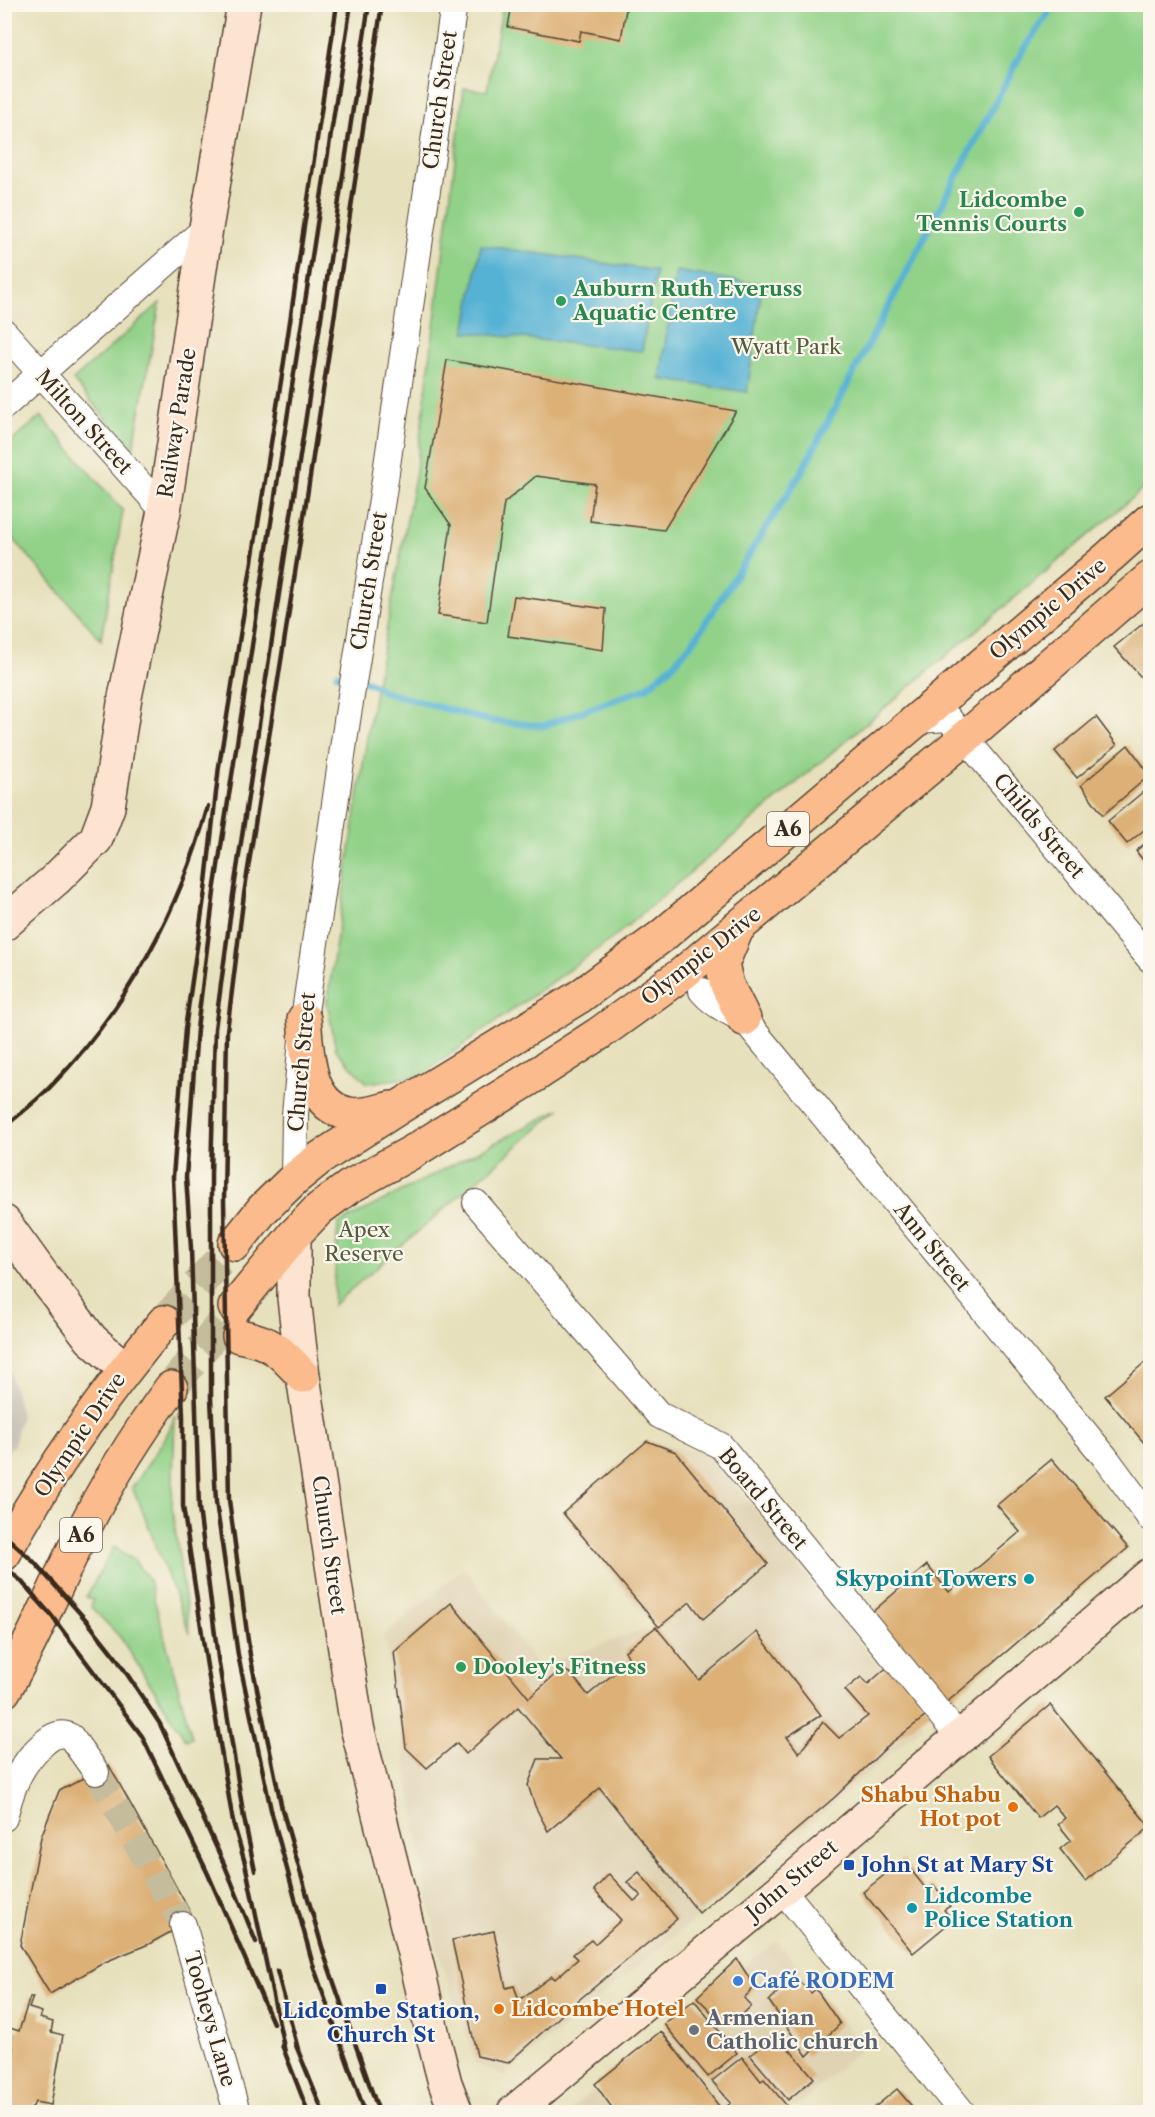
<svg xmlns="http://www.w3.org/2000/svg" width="1155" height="2117" viewBox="0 0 1155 2117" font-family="'Libre Caslon Text',serif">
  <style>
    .built { fill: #e0d3b4 }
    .industrial { fill: #c8c4b8 }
    .green { fill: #91d188; stroke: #667e53; stroke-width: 1.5 }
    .water { fill: #56b2d4; stroke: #486e79; stroke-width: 1.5 }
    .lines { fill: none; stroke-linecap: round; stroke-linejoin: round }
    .stream { stroke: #56b2d4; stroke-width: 7 }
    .building { fill: #dcb076 }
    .street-tunnel { stroke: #c5bc9c; stroke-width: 26; stroke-dasharray: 26 13; stroke-linecap: butt }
    .highway-tunnel { stroke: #c5bc9c; stroke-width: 33; stroke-dasharray: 33 16; stroke-linecap: butt }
    .street-casing { stroke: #554536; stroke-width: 28 }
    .secondary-casing { stroke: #554536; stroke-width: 36 }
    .highway-casing { stroke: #554536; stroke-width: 36 }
    .street { stroke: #fff; stroke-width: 26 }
    .secondary { stroke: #fde4d1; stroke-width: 33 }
    .highway { stroke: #fbbb8c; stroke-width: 33 }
    .rail { stroke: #3b2a1e; stroke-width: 4.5 }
    .leisure-dot { fill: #2e9e5b; stroke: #fbf7ec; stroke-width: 2 }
    .culture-dot { fill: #0f9aa8; stroke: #fbf7ec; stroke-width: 2 }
    .food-dot { fill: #e8710a; stroke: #fbf7ec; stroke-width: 2 }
    .transit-dot { fill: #1a4fb4; stroke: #fbf7ec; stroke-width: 2 }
    .shop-dot { fill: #3f7fe0; stroke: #fbf7ec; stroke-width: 2 }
    .worship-dot { fill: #6b7280; stroke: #fbf7ec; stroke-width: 2 }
    .labels { text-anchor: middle; stroke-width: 4.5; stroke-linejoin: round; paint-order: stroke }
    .shield { fill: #fbf7ec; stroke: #75685c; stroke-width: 1.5 }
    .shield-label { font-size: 20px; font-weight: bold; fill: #3b2a1e }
    .street-label { font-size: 21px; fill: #3b2a1e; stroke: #fbf7ec }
    .leisure-label { font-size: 21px; font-weight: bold; fill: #27864d; stroke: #fbf7ec; text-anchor: start }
    .park-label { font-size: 21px; fill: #555c3e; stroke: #fbf7ec }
    .culture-label { font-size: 21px; font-weight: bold; fill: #0d838f; stroke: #fbf7ec; text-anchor: end }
    .food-label { font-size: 21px; font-weight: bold; fill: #c56008; stroke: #fbf7ec; text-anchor: end }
    .transit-label { font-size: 21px; font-weight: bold; fill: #164399; stroke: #fbf7ec; text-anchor: start }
    .shop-label { font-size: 21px; font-weight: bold; fill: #366cbe; stroke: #fbf7ec; text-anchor: start }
    .worship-label { font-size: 21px; font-weight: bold; fill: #5b616d; stroke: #fbf7ec; text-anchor: start }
  </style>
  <rect width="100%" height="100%" fill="#fbf7ec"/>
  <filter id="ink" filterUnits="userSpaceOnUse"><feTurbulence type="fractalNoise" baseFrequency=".0167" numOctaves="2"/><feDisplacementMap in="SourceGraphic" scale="12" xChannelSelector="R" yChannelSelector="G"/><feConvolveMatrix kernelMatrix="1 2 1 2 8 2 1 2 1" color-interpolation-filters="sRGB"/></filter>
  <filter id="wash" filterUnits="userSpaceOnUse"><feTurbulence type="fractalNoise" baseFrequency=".008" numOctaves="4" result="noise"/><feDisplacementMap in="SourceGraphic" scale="24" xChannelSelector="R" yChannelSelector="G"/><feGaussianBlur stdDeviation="1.35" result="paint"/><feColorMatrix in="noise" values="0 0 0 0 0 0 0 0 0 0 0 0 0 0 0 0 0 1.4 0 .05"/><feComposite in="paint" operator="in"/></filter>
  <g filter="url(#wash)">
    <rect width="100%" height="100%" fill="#e7e0bc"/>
    <g class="built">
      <polygon points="647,1441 711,1454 924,1725 793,1839 504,2076 476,2064 437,1948 384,1635 464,1568 539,1667 653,1626 560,1513"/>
      <polygon points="777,1940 863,2047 790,2112 567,2112"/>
    </g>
    <polygon class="industrial" points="5,1354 21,1415 14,1446 5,1453"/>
    <g class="green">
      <polygon points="503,5 1150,5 1150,483 613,938 420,1076 367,1083 336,1050 327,1002 370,718 416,471 464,88 487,91"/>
      <polygon points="160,303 133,450 73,380"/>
      <polygon points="41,416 123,511 101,640 5,529 5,447"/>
      <polygon points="560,1109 333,1305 338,1224"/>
      <polygon points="175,1416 172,1507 190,1634 139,1502 132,1488 166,1437"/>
      <polygon points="114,1547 134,1560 149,1580 192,1738 186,1740 120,1637 91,1607 93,1600 86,1597"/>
    </g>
    <g class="water">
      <polygon points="481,245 656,271 642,351 465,332"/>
      <polygon points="676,271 762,285 747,392 660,379"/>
    </g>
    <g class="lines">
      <polyline class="stream" points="337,674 370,683 385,692 490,721 543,726 646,688 674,664 696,638 801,473 1022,52 1054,4"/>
    </g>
    <g id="blocks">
      <g class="building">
        <polygon points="512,4 627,4 621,39 581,31 579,41 508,27"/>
        <polygon points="447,360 736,411 664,530 590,521 595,484 536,476 504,503 487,622 438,615 451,525 425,488"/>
        <polygon points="514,596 606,609 603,650 508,636"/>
        <polygon points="1150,618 1150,687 1114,647"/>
        <polygon points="1096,717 1117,745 1077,778 1055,751"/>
        <polygon points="1128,745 1150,775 1103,815 1081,785"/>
        <polygon points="1150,786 1150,825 1127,844 1108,821"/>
        <polygon points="1150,839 1150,869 1136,851"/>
        <polygon points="1150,1358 1150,1450 1105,1396"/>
        <polygon points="647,1441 676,1452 768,1564 703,1619 690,1602 659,1627 563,1513"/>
        <polygon points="1052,1459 1128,1548 946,1703 870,1614 927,1565 949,1592 1020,1532 997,1505"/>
        <polygon points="451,1603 529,1698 560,1670 570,1673 588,1695 630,1660 625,1651 656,1627 699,1680 757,1632 821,1715 787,1737 799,1753 823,1722 839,1738 868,1716 845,1690 861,1677 868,1684 892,1663 931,1712 891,1743 835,1797 699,1913 600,1788 548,1831 535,1806 528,1785 538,1759 561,1759 518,1707 466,1754 457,1743 427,1768 406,1748 394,1652"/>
        <polygon points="1050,1705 1150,1827 1085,1881 1060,1849 1071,1840 1058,1824 1065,1818 1054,1805 1038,1818 988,1756"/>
        <polygon points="109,1765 194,1919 149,1944 105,1962 50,1994 20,1945 41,1837 59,1791"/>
        <polygon points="903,1860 927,1890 934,1885 950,1906 944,1910 953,1920 913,1953 863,1892"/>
        <polygon points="639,1872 677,1919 575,2003 508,2063 477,2056 452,1940 494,1931 506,1988 514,1986 519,2000 552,1976 555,1979 578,1959 573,1954 591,1940 595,1944 621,1920 594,1890 609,1874 634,1901 641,1896 627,1882"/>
        <polygon points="737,1959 755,1987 744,1998 751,2006 735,2022 731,2018 724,2025 697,1997"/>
        <polygon points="794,1976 811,1993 816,1989 840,2024 807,2056 769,2001"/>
        <polygon points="30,1997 33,1997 29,2008 42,2012 40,2018 53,2022 51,2032 63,2035 51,2105 35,2102 30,2112 4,2112 13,2046 4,2044 4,2035 7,2027 19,2031"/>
        <polygon points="694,2000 737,2053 708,2077 664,2024"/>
        <polygon points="661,2031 722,2110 731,2103 712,2081 742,2057 761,2081 764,2079 788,2107 781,2112 615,2112 595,2084"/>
        <polygon points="776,2034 814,2078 788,2100 750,2055"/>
        <polygon points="897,2089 917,2112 869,2112"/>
      </g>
    </g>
  </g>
  <g filter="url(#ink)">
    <use href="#blocks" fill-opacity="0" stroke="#554536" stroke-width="1.5"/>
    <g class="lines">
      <polyline class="street-tunnel" points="96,1772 183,1925"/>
      <g class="highway-tunnel">
        <polyline points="164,1322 235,1244"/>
        <polyline points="171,1388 235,1307"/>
      </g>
      <g class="street-casing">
        <g id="street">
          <polyline points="4,332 164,511"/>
          <polyline points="4,406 206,228"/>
          <polyline points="917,720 948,718 1150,959"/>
          <path d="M702 991C713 1004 727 1012 744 1019L1105 1457 1150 1518"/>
          <polyline points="294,1179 295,1114 304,1019 347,721 383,493 454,4"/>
          <polyline points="476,1203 659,1415 721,1446 959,1737"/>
          <path d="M4 1818C11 1789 20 1764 43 1744 52 1736 60 1731 71 1737L96 1772"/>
          <polyline points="782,1889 962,2112"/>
          <polyline points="183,1925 237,2112"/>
        </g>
      </g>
      <g class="secondary-casing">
        <g id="secondary">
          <polyline points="4,924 56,879 96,839 108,807 125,697 164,511 206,228 244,4"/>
          <polyline points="4,1222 43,1276 91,1339 125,1369"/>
          <polyline points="294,1235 294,1298 303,1376 357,1727 417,1965 434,2040 445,2083 456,2112"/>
          <polyline points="514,2112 782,1889 1150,1575"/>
        </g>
      </g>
      <g class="highway-casing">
        <g id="highway">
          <polyline points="737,929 722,964 727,985 744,1019"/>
          <path d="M304 1019C308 1052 306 1106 349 1114 363 1117 378 1111 391 1108"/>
          <polyline points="235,1244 263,1209 294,1179 320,1158 401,1106 579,997 662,936 1110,556 1150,520"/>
          <polyline points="235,1307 294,1235 319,1209 349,1187 414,1151 534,1076 600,1033 682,974 965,738 1150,578"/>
          <path d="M239 1336C273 1342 281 1352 303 1376"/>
          <path d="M4 1554C49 1471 104 1394 164 1322"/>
          <path d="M4 1691C32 1643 53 1591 78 1541 104 1487 136 1436 171 1388"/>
        </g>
      </g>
      <use href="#street" class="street"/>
      <use href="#secondary" class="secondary"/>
      <use href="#highway" class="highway"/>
      <g class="rail">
        <path d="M4 1127C20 1114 38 1100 52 1085 127 1008 180 909 208 806"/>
        <polyline points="4,1535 34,1562 87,1621 117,1659 160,1724 225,1866 256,1942"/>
        <polyline points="4,1566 21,1581 51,1615 142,1736 208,1874 273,2023"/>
        <polyline points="255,1871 244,1818 218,1658 199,1508 191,1248 186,1177 197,1029 214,892 351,4"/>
        <polyline points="277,1971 298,2049"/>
        <polyline points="295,2043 323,2112"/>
        <polyline points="282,2045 308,2112"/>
        <polyline points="285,2052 245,1863 233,1822 206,1660 183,1506 183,1416 173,1177 185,1029 205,891 219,766 282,375 337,4"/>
        <polyline points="365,2112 313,1965 271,1810 238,1655 216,1502 211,1398 211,1174 215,1029 233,895 369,4"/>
        <polyline points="379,2112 325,1957 282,1809 250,1655 229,1500 224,1200 227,1031 244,894 302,529 382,4"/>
      </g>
    </g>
  </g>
  <g class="leisure-dot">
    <circle cx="1079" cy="212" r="6"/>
    <circle cx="561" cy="301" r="6"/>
    <circle cx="461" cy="1667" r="6"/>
  </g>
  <g class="culture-dot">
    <circle cx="1029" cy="1579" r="6"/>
    <circle cx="912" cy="1908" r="6"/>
  </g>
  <g class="food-dot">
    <circle cx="1013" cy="1807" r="6"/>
    <circle cx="499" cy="2009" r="6"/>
  </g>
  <g class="transit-dot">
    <rect x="843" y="1859" width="12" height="12" rx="3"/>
    <rect x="375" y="1983" width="12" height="12" rx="3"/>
  </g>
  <circle class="shop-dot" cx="738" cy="1981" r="6"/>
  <circle class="worship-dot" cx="694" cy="2030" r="6"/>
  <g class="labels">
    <g class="shield">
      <rect x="767" y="812" width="42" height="34" rx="4.5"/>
      <rect x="60" y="1518" width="42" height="34" rx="4.5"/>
    </g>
    <g class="shield-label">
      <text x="788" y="836">A6</text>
      <text x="81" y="1542">A6</text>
    </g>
    <g class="street-label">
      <text transform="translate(440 100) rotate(-82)" y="7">Church Street</text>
      <text transform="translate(84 422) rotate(48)" y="7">Milton Street</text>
      <text transform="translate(177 423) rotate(-81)" y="7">Railway Parade</text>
      <text transform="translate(369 581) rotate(-81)" y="7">Church Street</text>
      <text transform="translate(1048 609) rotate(-40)" y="7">Olympic Drive</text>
      <text transform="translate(1039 826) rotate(50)" y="7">Childs Street</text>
      <text transform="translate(701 956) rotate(-38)" y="7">Olympic Drive</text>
      <text transform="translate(302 1062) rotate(-85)" y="7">Church Street</text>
      <text transform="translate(932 1247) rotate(51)" y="7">Ann Street</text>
      <text transform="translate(80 1435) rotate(-56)" y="7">Olympic Drive</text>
      <text transform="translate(763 1499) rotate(50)" y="7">Board Street</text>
      <text transform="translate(329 1545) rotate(82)" y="7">Church Street</text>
      <text transform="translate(792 1880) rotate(-40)" y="7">John Street</text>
      <text transform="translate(210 2019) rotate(74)" y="7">Tooheys Lane</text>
    </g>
    <g class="leisure-label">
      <text x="1067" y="207" text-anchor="end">Lidcombe<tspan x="1067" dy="24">Tennis Courts</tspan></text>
      <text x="573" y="296">Auburn Ruth Everuss<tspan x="573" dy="24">Aquatic Centre</tspan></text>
      <text x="473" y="1674">Dooley's Fitness</text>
    </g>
    <g class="park-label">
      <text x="786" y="354">Wyatt Park</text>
      <text x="364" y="1237">Apex<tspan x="364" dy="24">Reserve</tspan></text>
    </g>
    <g class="culture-label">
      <text x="1017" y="1586">Skypoint Towers</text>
      <text x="924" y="1903" text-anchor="start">Lidcombe<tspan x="924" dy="24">Police Station</tspan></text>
    </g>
    <g class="food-label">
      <text x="1001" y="1802">Shabu Shabu<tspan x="1001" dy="24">Hot pot</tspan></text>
      <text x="511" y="2016" text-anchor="start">Lidcombe Hotel</text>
    </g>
    <g class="transit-label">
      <text x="861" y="1872">John St at Mary St</text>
      <text x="381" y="2018" text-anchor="middle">Lidcombe Station,<tspan x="381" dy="24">Church St</tspan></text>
    </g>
    <g class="shop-label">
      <text x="750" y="1988">Café RODEM</text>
    </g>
    <g class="worship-label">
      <text x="706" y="2025">Armenian<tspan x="706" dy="24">Catholic church</tspan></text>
    </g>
  </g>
  <rect width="1155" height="2117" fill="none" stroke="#fbf7ec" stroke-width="24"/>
</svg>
